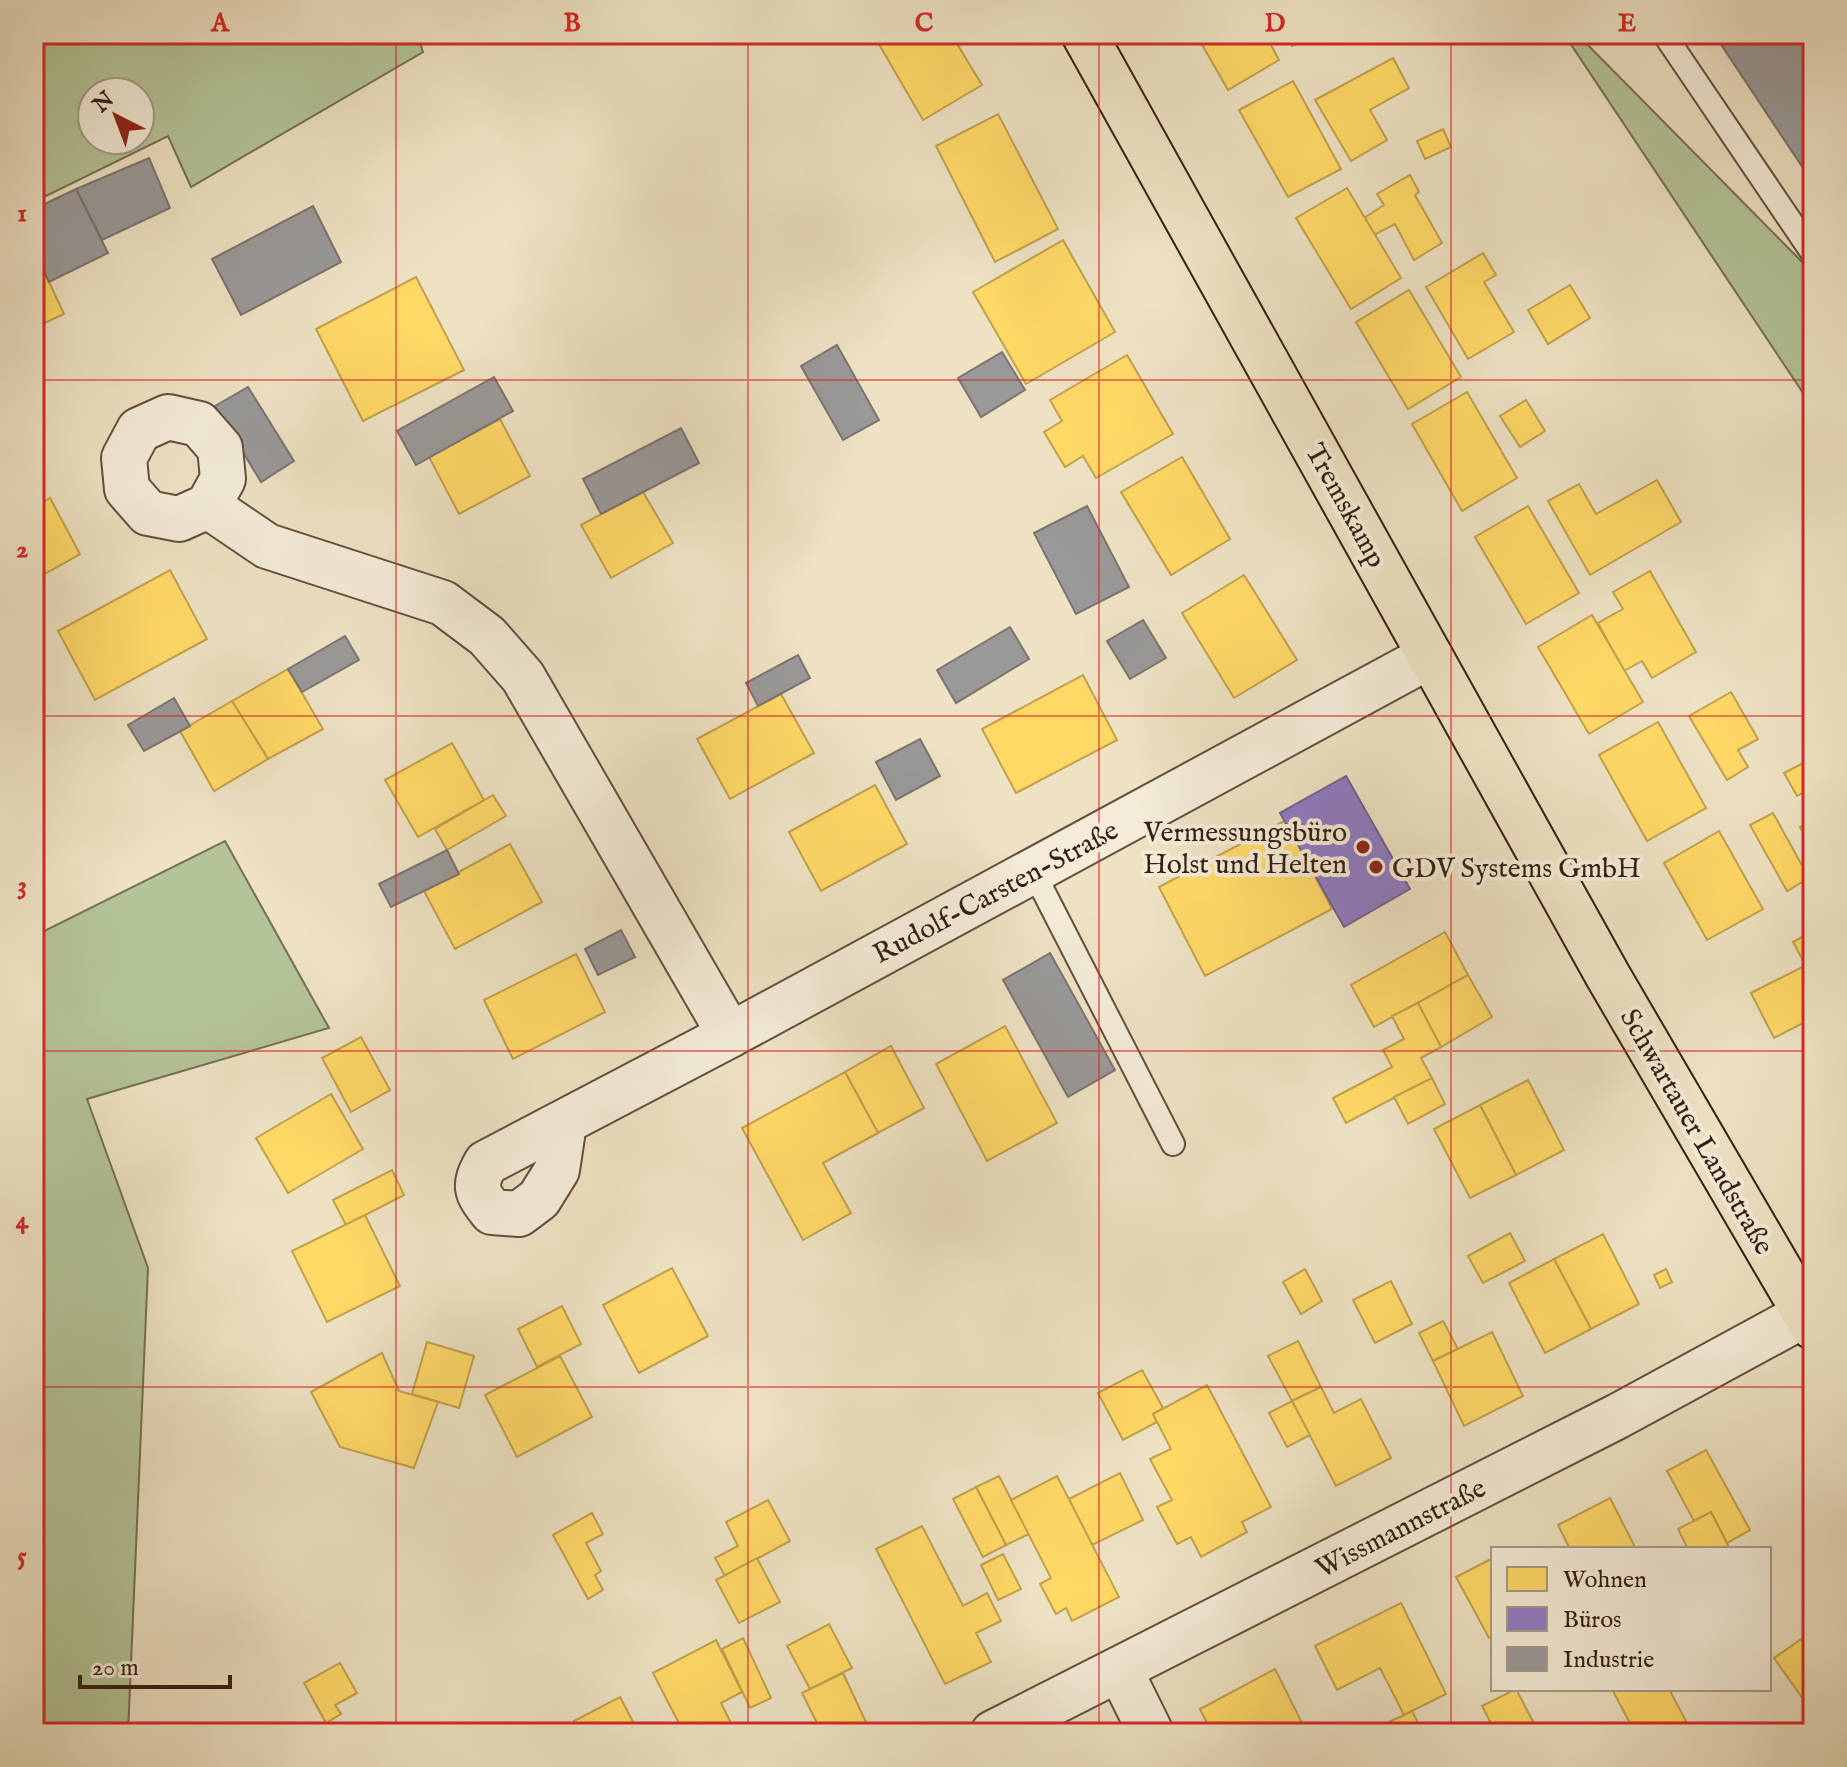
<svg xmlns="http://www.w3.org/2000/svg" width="1847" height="1767" viewBox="0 0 1847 1767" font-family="'IM FELL English',serif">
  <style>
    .green { fill: #b4c498; stroke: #747154; stroke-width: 2; fill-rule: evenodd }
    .homes { fill: #ffd966; stroke: #c2a14c; stroke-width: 2 }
    .offices { fill: #8e7cc3; stroke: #73608e; stroke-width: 2 }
    .industry { fill: #999; stroke: #7b7470; stroke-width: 2 }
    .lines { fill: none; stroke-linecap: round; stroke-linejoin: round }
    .lane-casing { stroke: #634f3e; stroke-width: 26 }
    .street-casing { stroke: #634f3e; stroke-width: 48 }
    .primary-casing { stroke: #351e11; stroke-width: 48 }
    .lane { stroke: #f4ecd8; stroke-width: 22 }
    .street { stroke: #f4ecd8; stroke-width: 44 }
    .primary { stroke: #eee2c3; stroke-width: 44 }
    .grid { fill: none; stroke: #d62828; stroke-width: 2; stroke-opacity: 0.55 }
    .poi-dot { fill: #8f2418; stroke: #f4ecd8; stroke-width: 3 }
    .labels { text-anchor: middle; stroke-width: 8; stroke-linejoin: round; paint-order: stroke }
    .street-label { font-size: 28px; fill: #351e11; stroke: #f4ecd8 }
    .poi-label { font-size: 28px; fill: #351e11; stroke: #f4ecd8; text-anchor: end }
    .neatline { fill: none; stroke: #d62828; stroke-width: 3 }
    .grid-label { font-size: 26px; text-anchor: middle; font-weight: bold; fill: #d62828 }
  </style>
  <rect width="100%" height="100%" fill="#eee2c3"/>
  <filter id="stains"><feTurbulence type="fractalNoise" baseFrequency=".0025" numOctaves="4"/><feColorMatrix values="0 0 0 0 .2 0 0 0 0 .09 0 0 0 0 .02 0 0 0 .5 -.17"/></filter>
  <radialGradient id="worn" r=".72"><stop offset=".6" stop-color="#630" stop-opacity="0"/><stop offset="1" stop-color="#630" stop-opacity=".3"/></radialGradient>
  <g class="green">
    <path d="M34 34H195L202 44 220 34H417L423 52 191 187 168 136 34 202ZM92 92H140V140H92Z"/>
    <polygon points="1564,34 1577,34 1813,273 1813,408"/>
    <polygon points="225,841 329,1028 87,1099 148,1268 128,1733 34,1733 34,936"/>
  </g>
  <g class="homes">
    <polygon points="873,34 951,34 982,85 923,120"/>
    <polygon points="1196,34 1265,34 1279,60 1228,90"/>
    <polygon points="1285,34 1312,34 1292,46"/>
    <polygon points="1393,58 1409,88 1370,110 1387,140 1351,161 1315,100"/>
    <polygon points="1293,81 1341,169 1288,197 1239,110"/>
    <polygon points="998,114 1058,229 995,262 936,146"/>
    <polygon points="1443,129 1451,147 1425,159 1417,141"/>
    <polygon points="1410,175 1419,192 1415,195 1442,243 1414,260 1395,224 1374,235 1364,218 1384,205 1377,194"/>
    <polygon points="1347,188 1401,278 1351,309 1296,218"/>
    <polygon points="1063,240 1115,332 1026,384 973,292"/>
    <polygon points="1483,253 1496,275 1484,282 1514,332 1468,359 1426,287"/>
    <polygon points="37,256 64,314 34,328 34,257"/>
    <polygon points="416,277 464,370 363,421 316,329"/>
    <polygon points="1570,285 1590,318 1548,344 1528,310"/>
    <polygon points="1409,290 1461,377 1408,409 1356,322"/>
    <polygon points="1127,355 1173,434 1096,478 1083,456 1065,467 1044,432 1062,421 1050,400"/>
    <polygon points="1467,392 1517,478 1462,511 1412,424"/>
    <polygon points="1526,400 1545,431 1520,447 1500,416"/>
    <polygon points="500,419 530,476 459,514 429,457"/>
    <polygon points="1182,457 1230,539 1171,575 1121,492"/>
    <polygon points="1657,480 1681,522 1590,575 1548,501 1579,484 1596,514"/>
    <polygon points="643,492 673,543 611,578 581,525"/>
    <polygon points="50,498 80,554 34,580 34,507"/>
    <polygon points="1528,506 1579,593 1526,624 1475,537"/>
    <polygon points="170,570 207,639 95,700 58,631"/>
    <polygon points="1650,571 1696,652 1652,678 1642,661 1624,671 1598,623 1623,609 1613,592"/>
    <polygon points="1244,575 1297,660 1234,698 1182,613"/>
    <polygon points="1592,615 1643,702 1589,734 1538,647"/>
    <polygon points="288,669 323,729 268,759 232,701"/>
    <polygon points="1083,675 1117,740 1016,793 982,729"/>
    <polygon points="1731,692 1758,739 1738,750 1748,767 1727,780 1689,716"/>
    <polygon points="781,694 814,753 730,799 697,739"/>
    <polygon points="232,701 268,759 214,791 180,731"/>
    <polygon points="1658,722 1706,808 1647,841 1599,755"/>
    <polygon points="452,743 484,800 418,837 385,780"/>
    <polygon points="1813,758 1813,787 1797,796 1784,773"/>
    <polygon points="875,785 907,844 821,891 789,832"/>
    <polygon points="493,795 506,816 447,850 435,829"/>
    <polygon points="1773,813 1809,878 1787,891 1750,825"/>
    <polygon points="1813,819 1813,850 1800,827"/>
    <polygon points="1286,820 1332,909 1205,976 1159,887"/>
    <polygon points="1719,831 1763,909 1707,940 1664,863"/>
    <polygon points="510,844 542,902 455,949 424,891"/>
    <polygon points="1813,931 1813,979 1793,942"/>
    <polygon points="1445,932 1468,975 1374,1027 1351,985"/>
    <polygon points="576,954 605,1012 513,1059 484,1000"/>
    <polygon points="1806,965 1813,979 1813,1018 1774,1038 1751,993"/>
    <polygon points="1468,975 1492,1017 1441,1047 1418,1003"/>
    <polygon points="1418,1003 1441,1047 1421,1058 1432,1078 1346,1123 1333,1098 1392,1067 1383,1050 1404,1039 1392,1016"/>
    <polygon points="1005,1026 1057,1123 987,1161 936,1064"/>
    <polygon points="361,1037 390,1090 351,1112 322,1058"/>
    <polygon points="891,1046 924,1108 878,1133 845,1072"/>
    <polygon points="845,1072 878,1133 823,1163 851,1213 803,1240 742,1128"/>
    <polygon points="1432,1078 1445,1104 1408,1124 1394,1097"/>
    <polygon points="1528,1080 1564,1150 1516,1175 1480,1105"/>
    <polygon points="331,1094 363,1149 288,1193 256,1138"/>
    <polygon points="1480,1105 1516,1175 1470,1198 1434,1129"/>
    <polygon points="392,1170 404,1195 346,1225 333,1200"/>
    <polygon points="365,1215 400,1286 327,1322 292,1251"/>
    <polygon points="1510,1233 1525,1261 1483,1283 1468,1256"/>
    <polygon points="1603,1234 1639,1304 1591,1329 1554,1259"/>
    <polygon points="1554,1259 1591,1329 1545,1353 1509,1283"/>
    <polygon points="672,1268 708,1336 639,1373 603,1305"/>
    <polygon points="1305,1269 1322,1301 1301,1314 1283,1282"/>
    <polygon points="1666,1269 1672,1282 1660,1288 1654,1275"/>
    <polygon points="1391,1281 1412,1324 1375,1343 1353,1300"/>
    <polygon points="562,1306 581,1344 537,1367 518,1329"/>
    <polygon points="1443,1321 1458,1349 1433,1361 1419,1333"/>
    <polygon points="1492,1332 1523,1396 1464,1426 1433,1361"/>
    <polygon points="1298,1341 1321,1387 1292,1401 1268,1356"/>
    <polygon points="427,1342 474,1356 459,1408 412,1394"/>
    <polygon points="382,1353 399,1391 438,1402 414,1468 340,1447 311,1392"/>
    <polygon points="560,1356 592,1417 517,1457 485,1395"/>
    <polygon points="1142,1370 1163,1408 1153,1414 1157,1422 1123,1440 1098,1393"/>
    <polygon points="1207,1385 1271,1507 1242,1522 1247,1532 1201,1557 1191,1537 1177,1544 1157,1507 1172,1500 1150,1459 1171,1449 1153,1414"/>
    <polygon points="1321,1387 1334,1413 1361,1399 1391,1458 1336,1486 1292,1401"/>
    <polygon points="1292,1401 1310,1435 1287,1447 1269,1413"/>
    <polygon points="1706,1450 1750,1530 1727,1543 1711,1512 1694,1521 1667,1471"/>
    <polygon points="1120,1473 1143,1520 1092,1545 1069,1499"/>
    <polygon points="999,1476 1029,1534 1006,1545 976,1487"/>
    <polygon points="1057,1476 1119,1597 1072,1621 1066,1608 1056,1614 1040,1584 1051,1578 1011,1500"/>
    <polygon points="976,1487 1006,1545 983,1557 953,1499"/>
    <polygon points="1610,1498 1636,1549 1570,1549 1558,1525"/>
    <polygon points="768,1500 790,1541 725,1576 715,1558 738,1546 726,1522"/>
    <polygon points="1711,1512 1730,1549 1688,1549 1678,1529"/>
    <polygon points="592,1513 603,1534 586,1543 601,1571 595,1575 603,1590 588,1599 553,1535"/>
    <polygon points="922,1526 963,1606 987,1593 1001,1621 976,1633 991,1662 945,1684 876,1549"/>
    <polygon points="1003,1554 1021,1589 998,1600 981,1565"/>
    <polygon points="757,1558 780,1602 739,1623 716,1580"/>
    <polygon points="1493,1558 1493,1636 1489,1638 1456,1577"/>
    <polygon points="1401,1603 1446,1694 1404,1715 1380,1668 1337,1690 1315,1646"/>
    <polygon points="829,1624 852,1668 810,1689 787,1646"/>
    <polygon points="743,1638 771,1698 750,1708 722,1649"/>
    <polygon points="1801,1639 1813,1654 1813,1713 1774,1658"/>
    <polygon points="716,1640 742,1692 721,1703 736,1733 684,1733 653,1673"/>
    <polygon points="340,1663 357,1693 335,1705 341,1714 326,1723 304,1683"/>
    <polygon points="1275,1669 1307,1733 1212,1733 1200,1709"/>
    <polygon points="843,1673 866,1722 843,1733 822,1733 802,1693"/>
    <polygon points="1516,1689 1539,1733 1496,1733 1482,1706"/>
    <polygon points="1612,1689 1669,1689 1686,1721 1663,1733 1635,1733"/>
    <polygon points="620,1697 639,1733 580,1733 574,1721"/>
    <polygon points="1412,1711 1422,1731 1365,1733 1404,1715"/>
  </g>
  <polygon class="offices" points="1346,776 1410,889 1344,927 1280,813"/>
  <g class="industry">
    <polygon points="1714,34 1813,34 1813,183"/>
    <polygon points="149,158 170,208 102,240 76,189"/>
    <polygon points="76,189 108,253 49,282 34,250 34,209"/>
    <polygon points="313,206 341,262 241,315 212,259"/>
    <polygon points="837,345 879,420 843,440 801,366"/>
    <polygon points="1002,352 1025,390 981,417 958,378"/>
    <polygon points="494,377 513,411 416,465 397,431"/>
    <polygon points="248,387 294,461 261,482 215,406"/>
    <polygon points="681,428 699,463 601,514 583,479"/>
    <polygon points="1087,506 1129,587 1076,614 1034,533"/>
    <polygon points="1143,620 1166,658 1130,679 1107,641"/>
    <polygon points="1010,627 1029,659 956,703 937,670"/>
    <polygon points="345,636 359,660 302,692 288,669"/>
    <polygon points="798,655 810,678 758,706 746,683"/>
    <polygon points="174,698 190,726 144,751 128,725"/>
    <polygon points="920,739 940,776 896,800 876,762"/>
    <polygon points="447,850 459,874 391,907 379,884"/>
    <polygon points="621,930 635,957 598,975 585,949"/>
    <polygon points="1050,953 1115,1070 1068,1097 1003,980"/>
  </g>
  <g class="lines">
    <g class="lane-casing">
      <g id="lane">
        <polyline points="1664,34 1813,254"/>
        <polyline points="1033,871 1173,1144"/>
      </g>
    </g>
    <g class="street-casing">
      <g id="street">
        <polyline points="208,506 223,479 220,448 199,424 168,417 139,430 124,458 127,489 148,513 179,519 208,506 267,546 443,603 487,636 523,677 730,1035 1430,656"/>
        <path d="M564 1123 557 1170 539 1199 519 1214 492 1212C476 1192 473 1186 486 1163L730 1035"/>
        <polyline points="1120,1670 1151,1733"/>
        <polyline points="993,1733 1618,1416 1804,1315"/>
      </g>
    </g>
    <g class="primary-casing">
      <polyline id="primary" points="1084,34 1608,976 1813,1327"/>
    </g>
    <use href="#lane" class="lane"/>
    <use href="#street" class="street"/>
    <use href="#primary" class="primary"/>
  </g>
  <path class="grid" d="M396 34V1733M748 34V1733M1099 34V1733M1451 34V1733M34 380H1813M34 716H1813M34 1051H1813M34 1387H1813"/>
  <g class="poi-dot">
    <circle cx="1363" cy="847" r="8"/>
    <circle cx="1376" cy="867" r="8"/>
  </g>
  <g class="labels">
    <g class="street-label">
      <text transform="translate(1347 505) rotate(61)" y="10">Tremskamp</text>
      <text transform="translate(995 891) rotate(-28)" y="10">Rudolf-Carsten-Straße</text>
      <text transform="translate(1698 1131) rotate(60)" y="10">Schwartauer Landstraße</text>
      <text transform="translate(1400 1527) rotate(-27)" y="10">Wissmannstraße</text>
    </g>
    <g class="poi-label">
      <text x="1347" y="841">Vermessungsbüro<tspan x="1347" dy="32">Holst und Helten</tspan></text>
      <text x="1392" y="877" text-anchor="start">GDV Systems GmbH</text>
    </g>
  </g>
  <rect width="1847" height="1767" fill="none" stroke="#eee2c3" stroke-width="88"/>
  <rect x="1491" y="1547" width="280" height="144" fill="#f4ecd8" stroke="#a89a88" stroke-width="2"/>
  <rect x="1507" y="1567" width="40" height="24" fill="#ffd966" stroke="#a89a88" stroke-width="2"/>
  <text x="1563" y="1587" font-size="24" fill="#351e11">Wohnen</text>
  <rect x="1507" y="1607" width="40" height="24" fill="#8e7cc3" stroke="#a89a88" stroke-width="2"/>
  <text x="1563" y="1627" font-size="24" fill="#351e11">Büros</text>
  <rect x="1507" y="1647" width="40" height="24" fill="#999999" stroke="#a89a88" stroke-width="2"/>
  <text x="1563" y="1667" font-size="24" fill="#351e11">Industrie</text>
  <g transform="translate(116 116) rotate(318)"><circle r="38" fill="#f4ecd8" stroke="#a89a88" stroke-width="2"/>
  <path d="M0-6L14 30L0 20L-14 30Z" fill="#8f2418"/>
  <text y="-12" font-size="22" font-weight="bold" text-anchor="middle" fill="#351e11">N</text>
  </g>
  <path d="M80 1675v12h150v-12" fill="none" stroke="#351e11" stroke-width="4"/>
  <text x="92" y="1675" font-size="24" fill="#351e11" stroke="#f4ecd8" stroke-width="6" paint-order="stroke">20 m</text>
  <rect x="44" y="44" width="1759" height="1679" class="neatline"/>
  <g class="grid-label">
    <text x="220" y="31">A</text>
    <text x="572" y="31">B</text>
    <text x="924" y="31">C</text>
    <text x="1275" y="31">D</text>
    <text x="1627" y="31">E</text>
    <text x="22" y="221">1</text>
    <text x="22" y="557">2</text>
    <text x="22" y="893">3</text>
    <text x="22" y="1228">4</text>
    <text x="22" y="1564">5</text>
  </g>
  <rect width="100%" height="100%" filter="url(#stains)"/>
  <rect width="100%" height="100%" fill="url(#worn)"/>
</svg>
